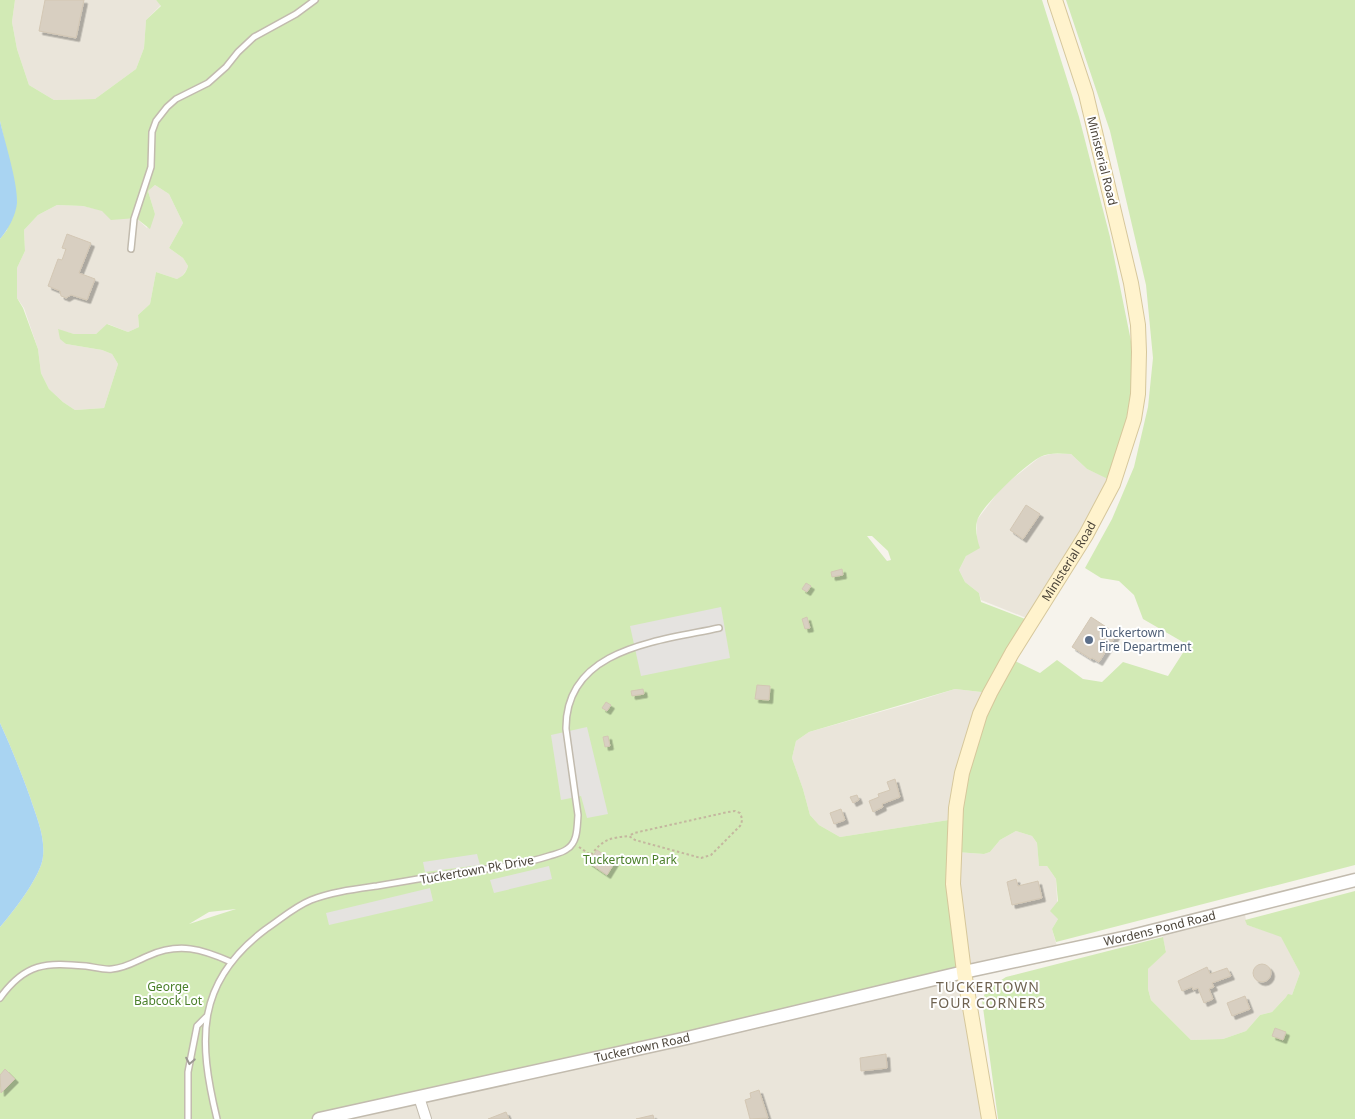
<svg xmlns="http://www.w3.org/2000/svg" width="1355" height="1119" viewBox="0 0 1355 1119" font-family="'Noto Sans',sans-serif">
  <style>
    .residential { fill: #eae5da }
    .green { fill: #d2eab5; fill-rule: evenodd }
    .parking { fill: #e5e3e0 }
    .water { fill: #a9d4f2 }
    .building { fill: #d8cfc1; stroke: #d3c7b4; filter: url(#shadow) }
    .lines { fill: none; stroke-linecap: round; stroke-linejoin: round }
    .service-casing { stroke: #c2bbae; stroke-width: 8 }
    .minor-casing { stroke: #c2bbae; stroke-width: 12 }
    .tertiary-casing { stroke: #c2bbae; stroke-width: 15 }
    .secondary-casing { stroke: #d6c79b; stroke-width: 16 }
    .path { stroke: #c4b79f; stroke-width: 2; stroke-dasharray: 2.5 2.5; stroke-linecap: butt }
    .service { stroke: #fff; stroke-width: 5 }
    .minor { stroke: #fff; stroke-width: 10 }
    .tertiary { stroke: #fff; stroke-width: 12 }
    .secondary { stroke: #fff3cd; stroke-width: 14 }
    .oneway { stroke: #9c9892 }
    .service-dot { fill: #5c6f8a; stroke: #fff; stroke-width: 2 }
    .labels { text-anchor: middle; stroke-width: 4; stroke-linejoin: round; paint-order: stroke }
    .street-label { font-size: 12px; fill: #4b4439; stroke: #fff }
    .service-label { font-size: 12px; fill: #4e5e75; stroke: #fff; text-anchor: start }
    .park-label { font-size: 12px; fill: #4a7f2a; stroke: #fff }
    .neighbourhood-label { font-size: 14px; letter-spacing: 1px; fill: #6e6250; stroke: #fff }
  </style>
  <defs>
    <filter id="shadow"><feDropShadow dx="3.5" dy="3.5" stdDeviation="0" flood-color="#0004"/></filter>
  </defs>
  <rect width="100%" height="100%" fill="#f6f3ec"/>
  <g class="residential">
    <polygon points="15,0 156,0 161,5 146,20 144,48 136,69 95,99 54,100 29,85 17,49 12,22"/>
    <polygon points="155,185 169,194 183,223 169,248 183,258 188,266 186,271 181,277 177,279 156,272 150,304 138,315 139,327 128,332 108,324 96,334 74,334 58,330 66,344 102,350 112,354 118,364 104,408 75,410 63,402 49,389 41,373 38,349 24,308 17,298 17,268 25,251 24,230 38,215 57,205 83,206 136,218 147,228 155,214 148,191"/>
    <polygon points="1051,454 1071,454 1087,469 1114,481 1034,621 981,600 979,593 965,582 959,570 966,556 977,541 977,520 1002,487 1040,457"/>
    <polygon points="955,689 990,693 955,819 840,837 819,825 810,815 803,789 792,758 796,741 809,732 908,704"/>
    <polygon points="1016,831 1032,836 1037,843 1039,865 1047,866 1056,879 1058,919 1052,929 1058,950 969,973 989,1119 331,1119 956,852 984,854 990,852 1000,840"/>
    <polygon points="1243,905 1247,925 1281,936 1300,973 1292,995 1286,997 1272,1012 1260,1015 1246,1031 1223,1039 1191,1040 1151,1000 1148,989 1148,969 1166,951 1160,926"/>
  </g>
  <g class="green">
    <path d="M0 0H15L12 22 17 49 29 85 54 100 95 99 136 69 144 48 146 20 161 6 156 0H1042L1079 117 1110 237 1134 356 1132 389 1124 430 1108 479 1087 469 1071 454C1061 454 1050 452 1040 457 1026 464 981 506 977 521 975 529 977 540 980 548L966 556 959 570 965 582 979 593 981 602 1033 622 1013 660 1040 673 1057 660 1083 679 1102 682 1123 662 1168 676 1188 645 1143 619 1134 595 1119 581 1101 578 1085 568 1112 519 1134 467 1148 407 1153 358 1146 285 1110 131 1066 0H1355V865L1056 942 1052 929 1058 919 1050 911 1058 901 1056 879 1047 866H1039L1037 843 1032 836 1016 831 1000 840 990 852 984 854 956 852 964 974 331 1119H0V927C13 912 42 875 43 856 45 835 36 816 30 797 21 772 11 747 0 723V239L7 230 15 188 0 121ZM155 185 169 194 183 223 169 248 183 258 188 266C186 273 183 276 177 279L156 272 150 304 138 315 139 327 128 332 107 324 96 334H74L58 329 60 339 66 344 102 350 112 354 118 364 104 408 75 410 63 402 49 389 41 373 38 349 23 308 17 298V268L25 251 24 230 38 215 57 205 83 206 102 211 111 220 136 218 150 229 155 214 148 191ZM867 536H872L888 551 891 560 887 561ZM955 689 990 693 955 819 840 837 819 825 810 815 803 789 792 758 796 741 809 732ZM236 909 189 924 209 912Z"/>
    <polygon points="1355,891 1355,1119 998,1119 982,1000 987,989 1006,977 1163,937 1166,952 1148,969 1148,989 1151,1000 1191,1040 1223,1039 1246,1031 1260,1015 1272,1012 1286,997 1288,994 1292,995 1300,973 1281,937 1247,925 1245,920"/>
  </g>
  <g class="parking">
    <polygon points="721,607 730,658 641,676 630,626"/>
    <polygon points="587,727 608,814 587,818 581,796 561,800 551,735"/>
    <polygon points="477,854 480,865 425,872 423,862"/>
    <polygon points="549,866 552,879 494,893 490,880"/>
    <polygon points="430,888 433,901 329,925 326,913"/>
  </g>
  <g class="water">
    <path d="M0 121C5 143 18 183 17 203 16 215 8 230 0 239Z"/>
    <path d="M0 723C11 747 21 772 30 797 36 816 45 835 43 856 42 875 13 912 0 927Z"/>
  </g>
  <g class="building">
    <polygon points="45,0 84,0 76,38 39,31"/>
    <polygon points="67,234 91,243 79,273 95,279 87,300 71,295 66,298 64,297 61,296 60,291 48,286 58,259 62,260 66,249 62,248"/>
    <polygon points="1026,505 1040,514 1023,539 1010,530"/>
    <polygon points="842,569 843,575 832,577 831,572"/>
    <polygon points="806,583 811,586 807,592 802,589"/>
    <polygon points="807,617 810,628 805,629 802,619"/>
    <polygon points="1091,617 1117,634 1099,662 1092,658 1091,659 1072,647"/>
    <polygon points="757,685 770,686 769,700 755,699"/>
    <polygon points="643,689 644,694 632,696 631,691"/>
    <polygon points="606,702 611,705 607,711 602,708"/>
    <polygon points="608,736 610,746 605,747 603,737"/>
    <polygon points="895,779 900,797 882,804 883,807 873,812 869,801 879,797 878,794 890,790 887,782"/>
    <polygon points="857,795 859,800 853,803 850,797"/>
    <polygon points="841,809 845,820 834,824 830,813"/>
    <polygon points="597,850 615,862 607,875 588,862"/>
    <polygon points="1016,879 1018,886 1038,881 1042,898 1012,905 1007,882"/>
    <circle cx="1262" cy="973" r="9"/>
    <polygon points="1207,967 1210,974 1227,968 1231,976 1212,983 1214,987 1209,989 1213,999 1204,1003 1198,988 1193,990 1192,987 1182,991 1178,981"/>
    <polygon points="1245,996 1250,1009 1232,1016 1227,1003"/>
    <polygon points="1275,1028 1286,1032 1283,1040 1272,1036"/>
    <polygon points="886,1054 887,1068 861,1071 860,1058"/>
    <polygon points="5,1069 15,1079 1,1093 0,1075"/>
    <polygon points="759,1090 768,1118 750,1119 745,1100 751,1098 750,1093"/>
    <polygon points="506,1112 509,1119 488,1119"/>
    <polygon points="653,1115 654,1119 636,1119"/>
  </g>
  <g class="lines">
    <g class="service-casing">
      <g id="service">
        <polyline points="131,249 134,219 151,167 152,132 156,121 167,107 176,99 208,83 226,67 238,52 254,37 296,14 315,0"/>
        <path d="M0 998C25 963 46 962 86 966 94 967 104 970 112 969 126 968 136 961 148 956 179 942 202 949 231 962"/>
        <polyline points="188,1119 188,1072 197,1026 206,1017"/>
        <path d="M217 1119C198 1040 195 982 266 929 281 919 294 907 311 900 331 892 356 889 377 886 406 881 435 876 464 872 493 868 521 865 549 856 555 854 562 853 567 849 578 842 577 827 578 815L566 729C565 648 659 641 719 628"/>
      </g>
    </g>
    <g class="minor-casing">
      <polyline id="minor" points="419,1097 426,1119"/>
    </g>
    <g class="tertiary-casing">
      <g id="tertiary">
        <path id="s1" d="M319 1119 687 1038 964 972 1132 936 1355 880"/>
      </g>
    </g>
    <g class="secondary-casing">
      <g id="secondary">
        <path id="s2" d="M989 1119 964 972 953 884 956 808 962 773 980 714 990 693 1012 653 1086 535 1113 484 1134 419 1138 394 1139 352 1138 325 1131 283 1086 94 1055 0"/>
      </g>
    </g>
    <g class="path">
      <polyline points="579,847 592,856"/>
      <path d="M591 855C603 839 610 838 629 836L635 840 701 858 711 855 740 826C743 821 742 818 740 813L735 811 728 812 634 833 629 836"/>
    </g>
    <use href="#service" class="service"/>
    <use href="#minor" class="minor"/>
    <use href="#tertiary" class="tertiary"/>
    <use href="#secondary" class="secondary"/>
  </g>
  <defs><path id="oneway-chevron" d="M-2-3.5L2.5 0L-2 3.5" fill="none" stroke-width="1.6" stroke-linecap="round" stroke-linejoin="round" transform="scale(1.25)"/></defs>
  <use class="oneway" href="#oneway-chevron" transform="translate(190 1061) rotate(101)"/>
  <circle class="service-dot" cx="1089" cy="640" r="5"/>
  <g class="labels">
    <g class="street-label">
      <text transform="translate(1102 161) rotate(76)" y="4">Ministerial Road</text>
      <text dy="4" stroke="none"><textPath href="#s2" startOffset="588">Ministerial Road</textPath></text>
      <text transform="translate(477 870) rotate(-10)" y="4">Tuckertown Pk Drive</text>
      <text dy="4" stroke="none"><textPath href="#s1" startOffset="862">Wordens Pond Road</textPath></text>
      <text dy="4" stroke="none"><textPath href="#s1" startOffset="331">Tuckertown Road</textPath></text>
    </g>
    <g class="service-label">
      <text x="1099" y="637">Tuckertown<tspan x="1099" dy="14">Fire Department</tspan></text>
    </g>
    <g class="park-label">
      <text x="630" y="864">Tuckertown Park</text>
      <text x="168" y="991">George<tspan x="168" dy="14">Babcock Lot</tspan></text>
    </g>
    <g class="neighbourhood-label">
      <text x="988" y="992">TUCKERTOWN<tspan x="988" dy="16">FOUR CORNERS</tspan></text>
    </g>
  </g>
</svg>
